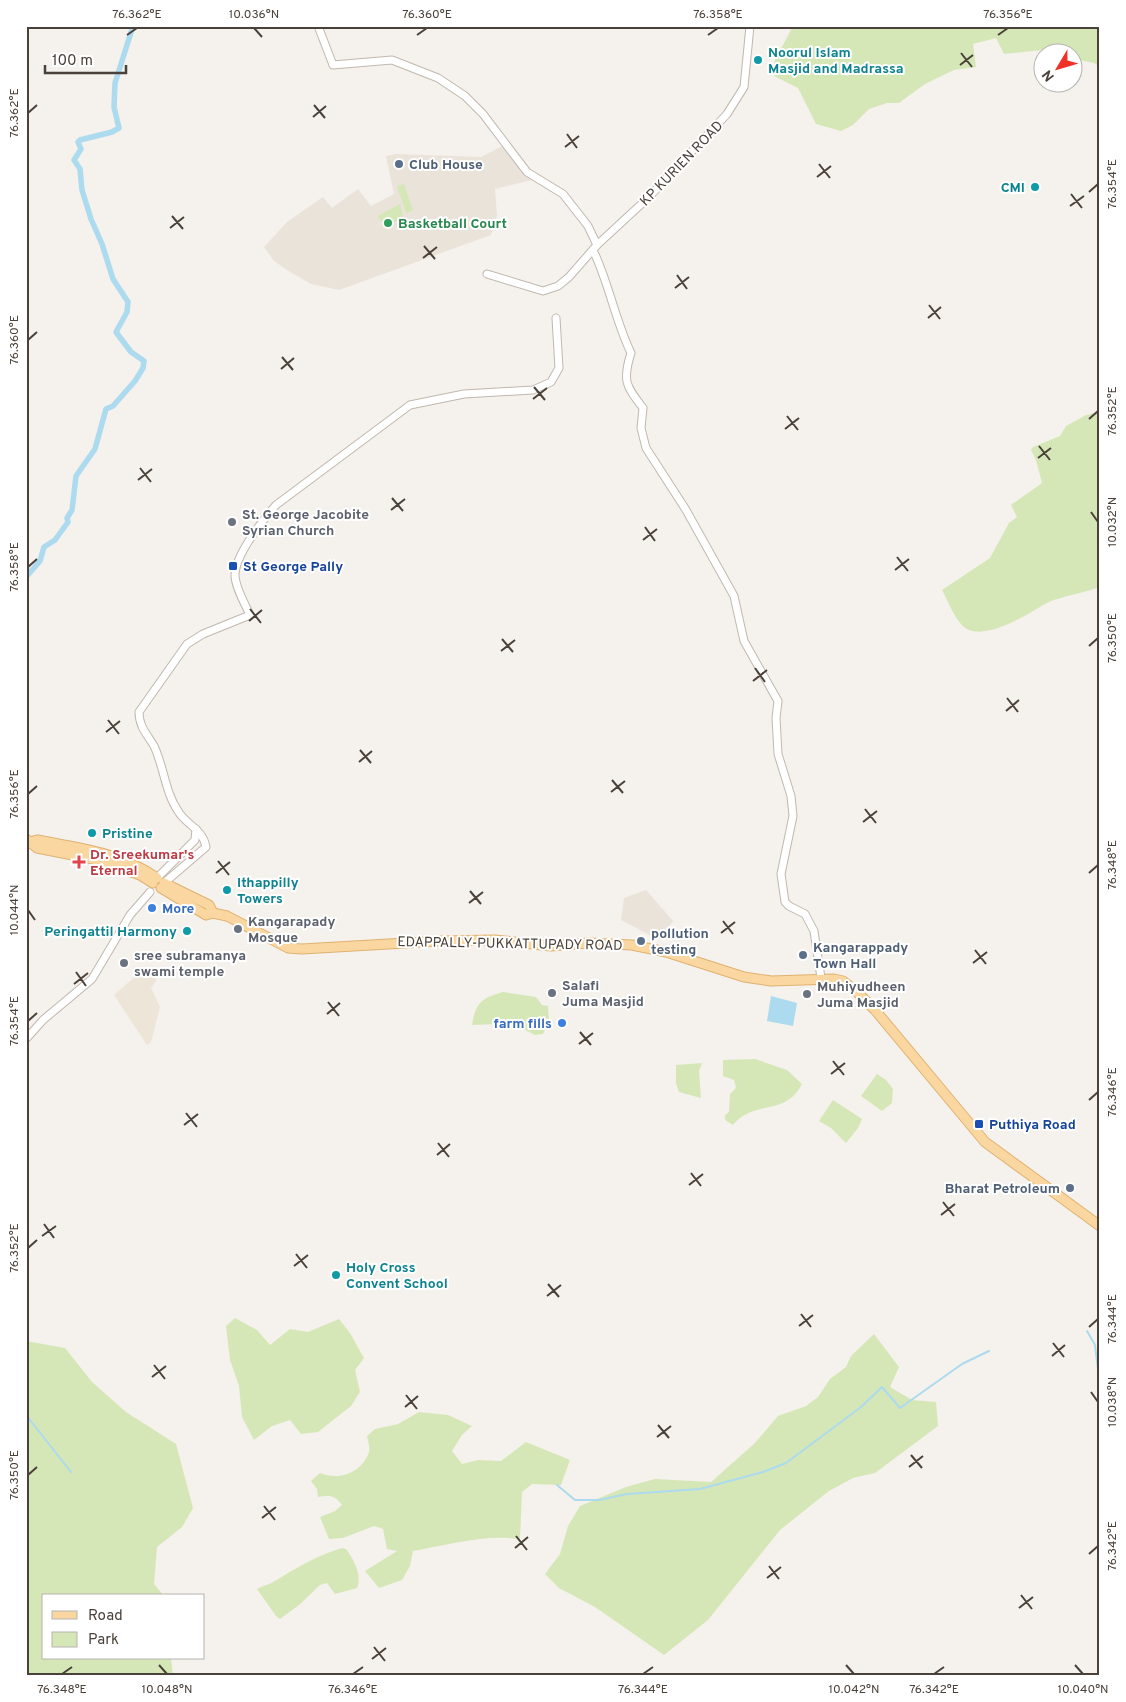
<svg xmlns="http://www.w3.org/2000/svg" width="1126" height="1702" viewBox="0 0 1126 1702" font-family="Overpass,sans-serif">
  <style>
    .residential { fill: #e9e3da }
    .education { fill: #ede5d7 }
    .green { fill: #d6e7b7 }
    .water { fill: #acdaee }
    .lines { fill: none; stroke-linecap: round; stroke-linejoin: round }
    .stream { stroke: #acdaee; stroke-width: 2 }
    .canal { stroke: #acdaee; stroke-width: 5.5 }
    .minor-casing { stroke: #c1b8af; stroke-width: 9 }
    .major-casing { stroke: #dfb270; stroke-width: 11 }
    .minor { stroke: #fff; stroke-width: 7 }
    .major { stroke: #fad7a0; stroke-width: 9 }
    .ticks { fill: none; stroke: #4a423a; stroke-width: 2 }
    .culture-dot { fill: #0f9aa8; stroke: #fff; stroke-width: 2 }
    .service-dot { fill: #5c6f8a; stroke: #fff; stroke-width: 2 }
    .leisure-dot { fill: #2e9e5b; stroke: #fff; stroke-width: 2 }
    .worship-dot { fill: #6b7280; stroke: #fff; stroke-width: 2 }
    .transit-dot { fill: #1a4fb4; stroke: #fff; stroke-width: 2 }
    .health-dot { fill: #e0444e; stroke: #fff; stroke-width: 2 }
    .shop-dot { fill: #3f7fe0; stroke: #fff; stroke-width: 2 }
    .labels { text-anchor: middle; stroke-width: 4; stroke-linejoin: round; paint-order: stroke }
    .culture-label { font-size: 14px; font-weight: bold; fill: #0d838f; stroke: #fff; text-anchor: start }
    .street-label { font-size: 14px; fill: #4a423a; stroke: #fff }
    .service-label { font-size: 14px; font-weight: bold; fill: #4e5e75; stroke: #fff; text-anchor: start }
    .leisure-label { font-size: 14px; font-weight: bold; fill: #27864d; stroke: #fff; text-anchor: start }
    .worship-label { font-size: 14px; font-weight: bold; fill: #5b616d; stroke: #fff; text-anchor: start }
    .transit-label { font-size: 14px; font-weight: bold; fill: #164399; stroke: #fff; text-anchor: start }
    .health-label { font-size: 14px; font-weight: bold; fill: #be3a42; stroke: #fff; text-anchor: start }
    .shop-label { font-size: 14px; font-weight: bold; fill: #366cbe; stroke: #fff; text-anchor: start }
    .neatline { fill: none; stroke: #4a423a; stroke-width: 2 }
    .ticks-label { font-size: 12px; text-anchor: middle; fill: #4a423a }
  </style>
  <rect width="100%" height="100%" fill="#f5f1ec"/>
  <g class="residential">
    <polygon points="504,145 532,180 495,189 497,216 491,235 339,290 311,284 287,270 274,261 264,247 287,222 323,197 332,208 358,189 371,206 394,194 386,156 396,154 481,157"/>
    <polygon points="646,890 673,921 659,940 621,920 624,898"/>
  </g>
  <polygon class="education" points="145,968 157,980 151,988 160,1007 151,1042 147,1045 114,995"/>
  <g class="green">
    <polygon points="793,26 1100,26 1100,67 1094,63 1074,59 1074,52 1051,52 1042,50 1004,54 996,38 973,44 976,67 954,70 925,84 899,103 887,103 869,109 853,125 841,131 816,124 798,88 774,76 774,62"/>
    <polygon points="404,184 413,210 406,213 397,186"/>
    <polygon points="400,204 403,215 386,230 378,216"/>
    <path d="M1100 412V587C1084 593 1057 597 1045 604 1026 615 979 646 961 624 953 615 948 601 942 590L990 558 1009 523 1017 517 1011 505 1042 483 1036 460 1031 450 1033 447 1060 436 1066 426 1086 415Z"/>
    <path d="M503 992 536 997 542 1005 548 1006 549 1021 543 1034 535 1035 525 1030 507 1029 497 1024 472 1025C476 1002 482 998 503 992Z"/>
    <path d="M755 1059 787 1070 802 1084C784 1118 755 1098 733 1125L725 1120V1115L729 1112 730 1094 736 1088 734 1080 723 1076V1060Z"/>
    <polygon points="702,1063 699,1071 701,1098 679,1092 676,1083 676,1065"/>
    <polygon points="877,1074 886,1080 893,1089 892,1103 882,1111 861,1096"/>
    <polygon points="833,1100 862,1119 858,1128 846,1143 831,1128 819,1121"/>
    <polygon points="235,1318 257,1330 270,1345 290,1329 308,1332 339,1319 350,1333 364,1358 355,1370 360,1392 351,1406 318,1432 301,1434 290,1420 272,1426 254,1440 242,1417 239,1386 230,1360 226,1326"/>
    <polygon points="874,1334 899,1367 890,1387 912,1400 936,1402 938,1426 875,1473 853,1478 829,1491 780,1530 708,1620 664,1655 595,1607 559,1588 545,1574 560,1554 568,1526 580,1506 626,1487 655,1479 711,1482 755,1443 778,1416 806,1406 818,1397 830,1379 846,1367 851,1356"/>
    <polygon points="26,1341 65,1348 92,1382 126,1412 176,1444 193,1508 182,1527 157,1547 154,1584 164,1596 44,1596 44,1658 171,1658 173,1676 26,1676"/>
    <path d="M419 1412 448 1415 472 1426 462 1435 452 1451 462 1464 478 1460 501 1461 526 1442 570 1460 561 1485 532 1484 522 1492 520 1539C484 1534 448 1545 413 1551L410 1566 402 1580 379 1588 365 1571 397 1551 387 1549 383 1529 374 1526 343 1538 329 1539 320 1517 335 1511 342 1505C335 1495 330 1495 318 1497L317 1489 311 1481 320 1473C339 1481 362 1473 369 1452 370 1447 368 1441 367 1436L375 1429 398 1424Z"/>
    <path d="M342 1548 346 1549C353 1558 363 1576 357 1588L335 1594 327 1583 320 1585 299 1605 280 1619 276 1616 257 1589C263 1585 269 1585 275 1581 296 1568 318 1555 342 1548Z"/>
  </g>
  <polygon class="water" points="771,996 797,1003 793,1026 767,1021"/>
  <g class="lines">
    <g class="stream">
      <polyline points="1087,1331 1095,1345 1100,1386"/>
      <polyline points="26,1415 71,1472"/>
      <polyline points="557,1485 575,1500 599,1500 627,1494 700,1489 763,1472 786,1463 861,1407 882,1387 900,1408 962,1364 989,1351"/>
    </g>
    <polyline class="canal" points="26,577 40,561 44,547 55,540 68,522 67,518 72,510 76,476 95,449 106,409 113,406 135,381 143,368 144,361 131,352 116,332 127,312 128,302 113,279 102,244 91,219 82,190 80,169 74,160 81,149 78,142 80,140 112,132 119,128 114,107 115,83 133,26"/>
    <g class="minor-casing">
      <g id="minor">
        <polyline points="318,26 333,65 392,60 438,78 465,96 483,114 527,172 563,194 588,226 597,245"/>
        <path d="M593 250C609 283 615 320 631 353 622 381 626 386 643 408L641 428 646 448 686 510 734 596 744 641 778 701 776 718 778 754 791 796 793 816 781 874 785 902 789 906 805 914 814 931 821 978"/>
        <polyline points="487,274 543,291 558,286 569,277 597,245 649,197 727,114 744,87 750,26"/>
        <polyline points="157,878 195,840 196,829"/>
        <path d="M164 883 206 847C203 829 186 825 178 811 165 792 164 767 154 746 147 734 139 727 139 712L187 644 203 634 250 615C245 604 235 587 235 575 235 555 263 520 276 505L410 405 464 394 533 390 551 382 559 368 556 318"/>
        <polyline points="26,1039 43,1020 92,979 130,915 150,892"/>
      </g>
    </g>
    <g class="major-casing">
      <g id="major">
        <polyline points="26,839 37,848 98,860 140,875 153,883"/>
        <path d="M30 842 37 840C79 848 122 853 157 878"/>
        <polyline points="164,883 209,905 213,913"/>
        <polyline points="161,888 206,915 213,913 227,916 288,948 302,949 440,941 495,940 551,946 588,943 632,945 666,952 744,977 771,981 834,979 843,981 856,991 875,1010 985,1142 1100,1226"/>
      </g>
    </g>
    <use href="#minor" class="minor"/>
    <use href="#major" class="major"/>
  </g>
  <path class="ticks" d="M254 28 262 37M127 35 137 28M417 35 427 28M708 35 718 28M998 35 1008 28M961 53 972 67M960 65 973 55M314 105 325 118M28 113 37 105M313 117 326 106M567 134 577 148M565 147 579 136M819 164 830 178M817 177 831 166M1089 192 1098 184M1071 194 1082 208M1070 206 1084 196M172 216 183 229M170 228 184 217M424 246 435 259M423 258 437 247M677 275 687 289M675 288 689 277M929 305 940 319M928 318 941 307M28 340 37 332M282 357 293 370M281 369 294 358M534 387 545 400M533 399 547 388M787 416 798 430M1089 419 1098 411M785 429 799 418M1039 446 1050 460M1038 458 1051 448M140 468 151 482M138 480 152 469M392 498 403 511M391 510 405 499M1091 512 1098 522M645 527 655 541M643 540 657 529M897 557 908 571M28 567 37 559M895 570 909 559M250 609 261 623M249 621 262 610M502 639 513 652M1089 646 1098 638M501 651 515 640M755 668 765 682M753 681 767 670M1007 698 1018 712M1006 711 1019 700M108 720 119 734M106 732 120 721M360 750 371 763M359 762 372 751M612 780 623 793M611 792 625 781M28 794 37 786M865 809 876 823M863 822 877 811M218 861 229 875M216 873 230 862M1089 873 1098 865M470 891 481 904M469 903 483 892M28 910 35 920M723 921 733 934M721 933 735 922M975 950 986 964M973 963 987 952M76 972 86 986M74 984 88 973M328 1002 339 1016M327 1014 340 1003M28 1021 37 1013M580 1032 591 1045M579 1044 593 1033M833 1061 844 1075M831 1074 845 1063M1089 1100 1098 1092M186 1113 197 1127M184 1125 198 1114M438 1143 449 1157M437 1155 450 1144M691 1173 701 1186M689 1185 703 1174M943 1202 954 1216M941 1215 955 1204M44 1224 54 1238M42 1236 56 1226M28 1248 37 1240M296 1254 307 1268M294 1266 308 1255M548 1284 559 1297M547 1296 561 1285M801 1314 811 1327M799 1326 813 1315M1089 1327 1098 1319M1053 1343 1064 1357M1052 1356 1065 1345M154 1365 165 1379M152 1377 166 1366M1091 1392 1098 1402M406 1395 417 1409M405 1407 418 1396M658 1425 669 1438M657 1437 671 1426M911 1455 922 1468M909 1467 923 1456M28 1475 37 1467M264 1506 275 1520M262 1518 276 1507M516 1536 527 1550M515 1548 528 1537M1089 1554 1098 1546M769 1566 779 1579M767 1578 781 1567M1021 1595 1032 1609M1019 1608 1033 1597M374 1647 385 1661M372 1659 386 1648M159 1665 167 1674M846 1665 854 1674M1075 1665 1083 1674M62 1674 72 1667M353 1674 363 1667M643 1674 653 1667M934 1674 944 1667"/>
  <g class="culture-dot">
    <circle cx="758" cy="60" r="5"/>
    <circle cx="1035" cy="187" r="5"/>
    <circle cx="92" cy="833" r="5"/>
    <circle cx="227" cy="890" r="5"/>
    <circle cx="187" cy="931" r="5"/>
    <circle cx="336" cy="1275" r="5"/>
  </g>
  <g class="service-dot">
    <circle cx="399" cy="164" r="5"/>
    <circle cx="641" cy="941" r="5"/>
    <circle cx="803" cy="955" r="5"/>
    <circle cx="1070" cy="1188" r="5"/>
  </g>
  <circle class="leisure-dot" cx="388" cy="223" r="5"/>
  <g class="worship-dot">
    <circle cx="232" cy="522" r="5"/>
    <circle cx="238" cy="929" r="5"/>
    <circle cx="124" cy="963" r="5"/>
    <circle cx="552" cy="993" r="5"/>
    <circle cx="807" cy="994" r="5"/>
  </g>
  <g class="transit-dot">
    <rect x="228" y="561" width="10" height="10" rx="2.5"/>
    <rect x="974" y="1119" width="10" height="10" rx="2.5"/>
  </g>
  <path class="health-dot" d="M76.5 854.5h5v5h5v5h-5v5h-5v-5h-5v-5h5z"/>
  <g class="shop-dot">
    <circle cx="152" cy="908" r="5"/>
    <circle cx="562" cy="1023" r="5"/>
  </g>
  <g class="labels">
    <g class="culture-label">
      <text x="768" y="57">Noorul Islam<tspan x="768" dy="16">Masjid and Madrassa</tspan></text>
      <text x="1025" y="192" text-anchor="end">CMI</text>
      <text x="102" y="838">Pristine</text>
      <text x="237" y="887">Ithappilly<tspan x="237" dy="16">Towers</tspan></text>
      <text x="177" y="936" text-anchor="end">Peringattil Harmony</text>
      <text x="346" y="1272">Holy Cross<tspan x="346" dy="16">Convent School</tspan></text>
    </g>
    <g class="street-label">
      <text transform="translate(681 163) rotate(-46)" y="5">KP KURIEN ROAD</text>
      <text transform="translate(510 943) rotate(1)" y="5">EDAPPALLY-PUKKATTUPADY ROAD</text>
    </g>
    <g class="service-label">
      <text x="409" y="169">Club House</text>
      <text x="651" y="938">pollution<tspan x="651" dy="16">testing</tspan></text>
      <text x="813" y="952">Kangarappady<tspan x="813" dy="16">Town Hall</tspan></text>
      <text x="1060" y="1193" text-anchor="end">Bharat Petroleum</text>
    </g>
    <g class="leisure-label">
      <text x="398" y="228">Basketball Court</text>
    </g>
    <g class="worship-label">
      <text x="242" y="519">St. George Jacobite<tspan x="242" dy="16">Syrian Church</tspan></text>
      <text x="248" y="926">Kangarapady<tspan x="248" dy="16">Mosque</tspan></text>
      <text x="134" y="960">sree subramanya<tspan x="134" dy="16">swami temple</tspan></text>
      <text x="562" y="990">Salafi<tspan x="562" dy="16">Juma Masjid</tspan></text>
      <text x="817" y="991">Muhiyudheen<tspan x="817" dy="16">Juma Masjid</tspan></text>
    </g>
    <g class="transit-label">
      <text x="243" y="571">St George Pally</text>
      <text x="989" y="1129">Puthiya Road</text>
    </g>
    <g class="health-label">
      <text x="90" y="859">Dr. Sreekumar's<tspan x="90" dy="16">Eternal</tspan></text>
    </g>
    <g class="shop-label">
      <text x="162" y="913">More</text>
      <text x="552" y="1028" text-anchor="end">farm fills</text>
    </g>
  </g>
  <rect width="1126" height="1702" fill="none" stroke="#ffffff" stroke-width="55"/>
  <rect x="42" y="1594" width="162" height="65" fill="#ffffff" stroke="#b7b3b0"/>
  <rect x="52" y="1611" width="25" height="8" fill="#fad7a0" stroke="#b7b3b0"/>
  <text x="88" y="1620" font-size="15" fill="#4a423a">Road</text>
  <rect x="52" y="1632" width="25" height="15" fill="#d6e7b7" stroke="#b7b3b0"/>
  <text x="88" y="1644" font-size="15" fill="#4a423a">Park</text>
  <g transform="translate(1058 68) rotate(232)"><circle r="24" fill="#ffffff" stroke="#b7b3b0"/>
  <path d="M0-4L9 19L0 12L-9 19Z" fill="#f03128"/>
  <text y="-8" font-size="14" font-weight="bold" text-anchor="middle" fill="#4a423a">N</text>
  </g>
  <path d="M45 65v8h81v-8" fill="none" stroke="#4a423a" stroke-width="2.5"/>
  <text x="52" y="65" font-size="15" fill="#4a423a" stroke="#ffffff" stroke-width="4" paint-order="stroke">100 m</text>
  <rect x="28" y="28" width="1070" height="1646" class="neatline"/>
  <g class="ticks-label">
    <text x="137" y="18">76.362°E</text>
    <text x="254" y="18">10.036°N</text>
    <text x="427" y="18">76.360°E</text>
    <text x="718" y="18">76.358°E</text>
    <text x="1008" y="18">76.356°E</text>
    <text transform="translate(14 113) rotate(-90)" y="4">76.362°E</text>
    <text transform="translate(1112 184) rotate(-90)" y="4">76.354°E</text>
    <text transform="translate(14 340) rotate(-90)" y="4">76.360°E</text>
    <text transform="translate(1112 411) rotate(-90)" y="4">76.352°E</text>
    <text transform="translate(1112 522) rotate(-90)" y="4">10.032°N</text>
    <text transform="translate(14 567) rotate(-90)" y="4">76.358°E</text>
    <text transform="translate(1112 638) rotate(-90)" y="4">76.350°E</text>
    <text transform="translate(14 794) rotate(-90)" y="4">76.356°E</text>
    <text transform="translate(1112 865) rotate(-90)" y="4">76.348°E</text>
    <text transform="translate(14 910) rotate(-90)" y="4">10.044°N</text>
    <text transform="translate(14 1021) rotate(-90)" y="4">76.354°E</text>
    <text transform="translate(1112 1092) rotate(-90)" y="4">76.346°E</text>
    <text transform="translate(14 1248) rotate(-90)" y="4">76.352°E</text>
    <text transform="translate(1112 1319) rotate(-90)" y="4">76.344°E</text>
    <text transform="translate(1112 1402) rotate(-90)" y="4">10.038°N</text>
    <text transform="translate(14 1475) rotate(-90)" y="4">76.350°E</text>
    <text transform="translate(1112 1546) rotate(-90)" y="4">76.342°E</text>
    <text x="62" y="1693">76.348°E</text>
    <text x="167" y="1693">10.048°N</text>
    <text x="353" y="1693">76.346°E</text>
    <text x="643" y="1693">76.344°E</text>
    <text x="854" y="1693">10.042°N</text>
    <text x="934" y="1693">76.342°E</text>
    <text x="1083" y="1693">10.040°N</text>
  </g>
</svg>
